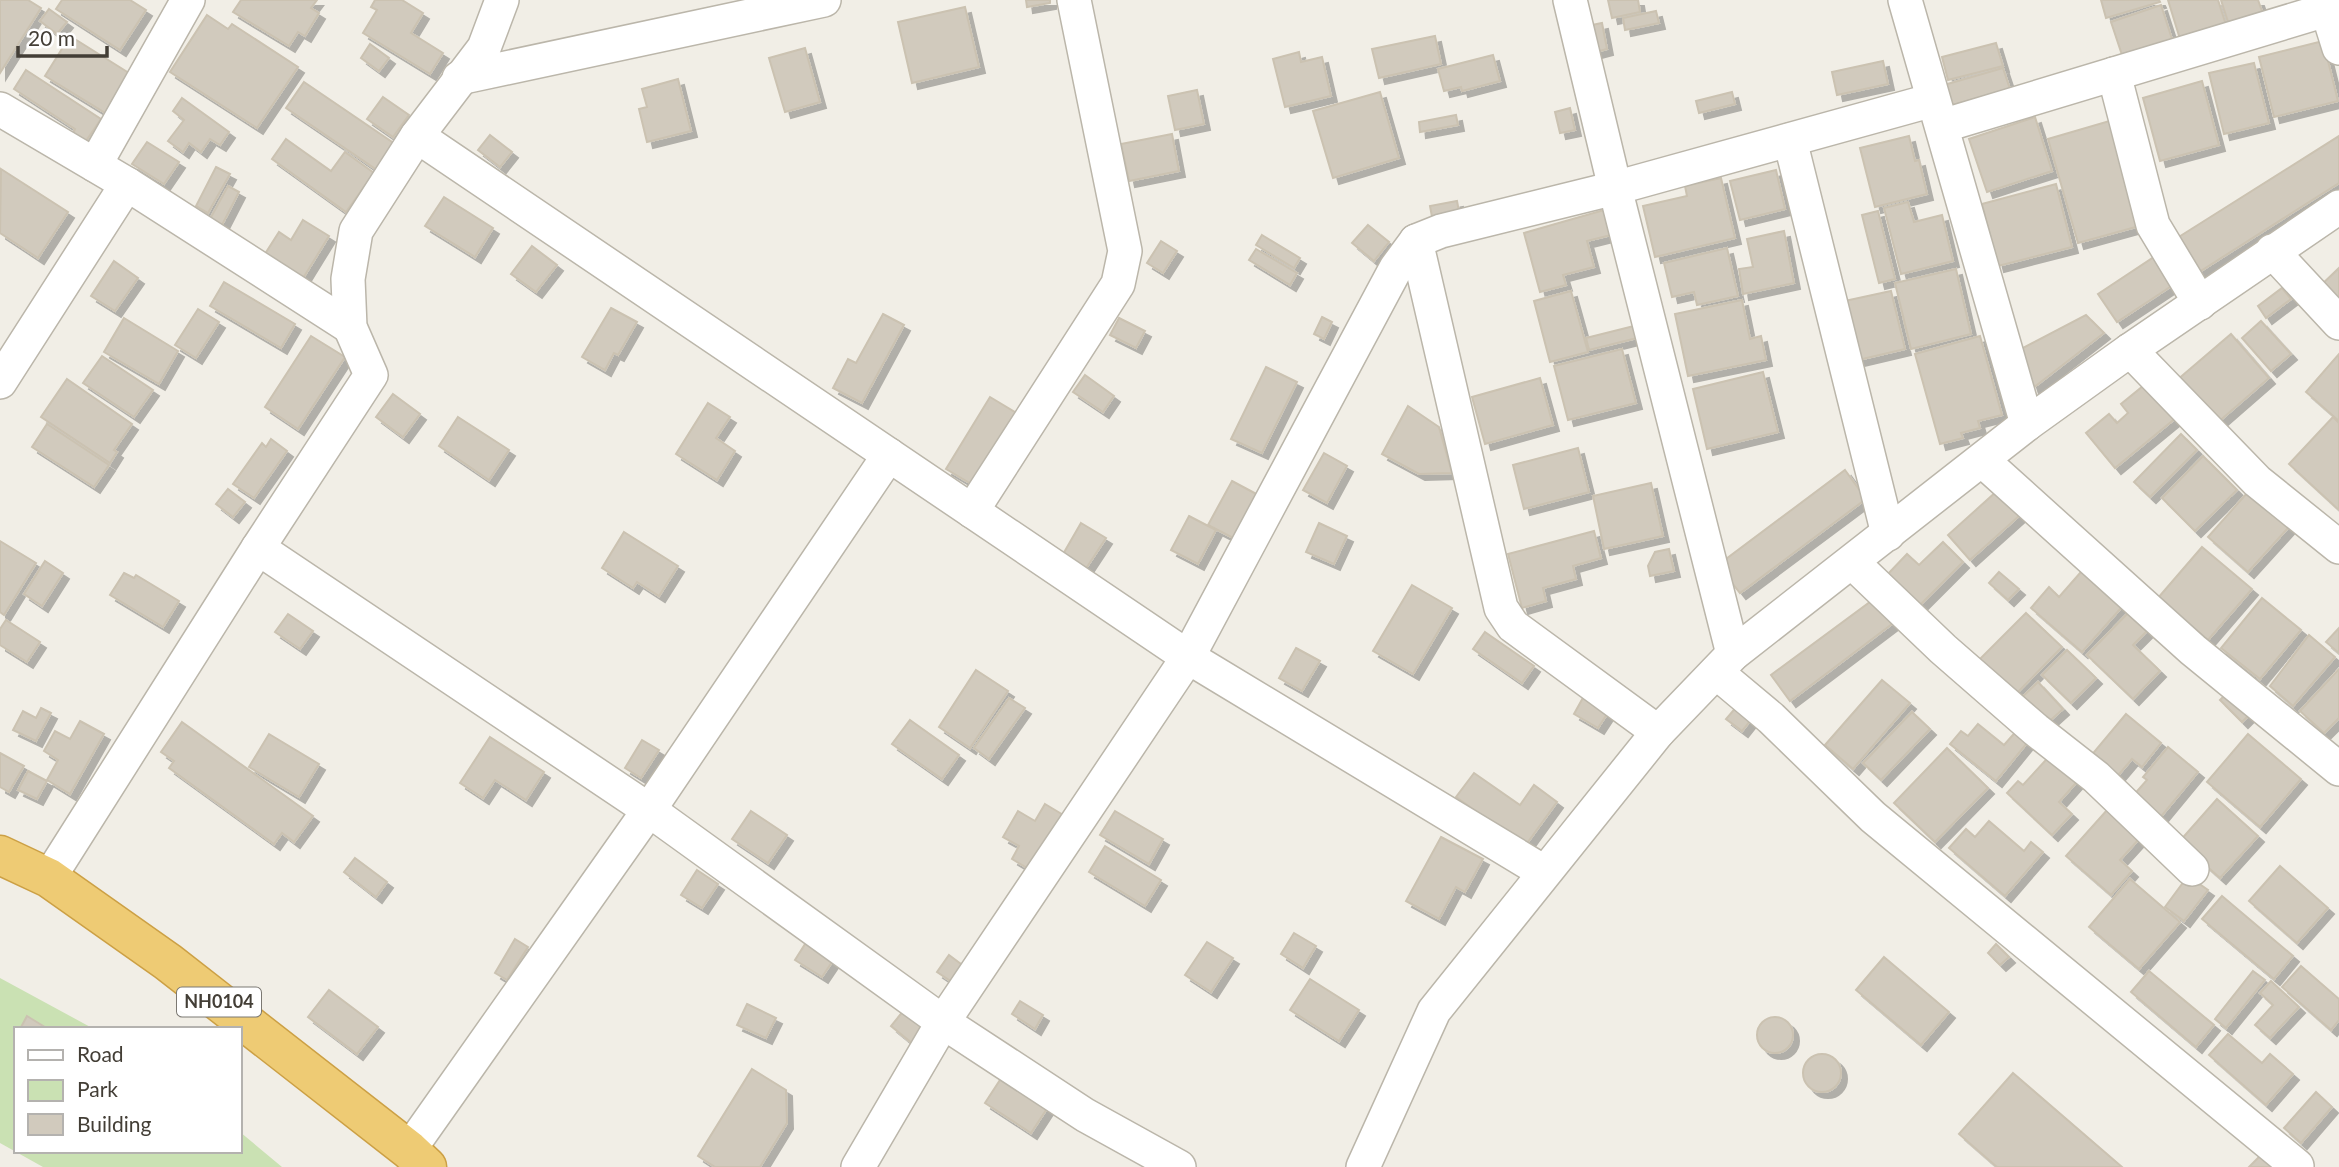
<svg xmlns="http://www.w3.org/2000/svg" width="2339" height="1167" viewBox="0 0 2339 1167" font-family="Lato,sans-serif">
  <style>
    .green { fill: #cae1b3 }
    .building { fill: #d1cabd; stroke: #cbc2b1; stroke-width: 2; filter: url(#shadow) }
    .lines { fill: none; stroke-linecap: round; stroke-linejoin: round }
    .minor-casing { stroke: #bbb6aa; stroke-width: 36 }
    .highway-casing { stroke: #cca045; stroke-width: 41 }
    .minor { stroke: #fff; stroke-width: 33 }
    .highway { stroke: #eecb74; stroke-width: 38 }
    .labels { text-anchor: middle; stroke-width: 6; stroke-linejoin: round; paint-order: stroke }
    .shield { fill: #fff; stroke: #7b7872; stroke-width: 2 }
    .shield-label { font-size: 18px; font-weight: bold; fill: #433e36 }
  </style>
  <defs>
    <filter id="shadow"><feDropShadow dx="6" dy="6" stdDeviation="0" flood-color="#0004"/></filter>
  </defs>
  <rect width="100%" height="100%" fill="#f1eee6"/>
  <polygon class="green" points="0,978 94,1029 16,1029 16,1151 240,1151 240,1132 282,1167 43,1167 0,1143"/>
  <g class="building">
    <polygon points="0,0 28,0 41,8 0,73"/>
    <polygon points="62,0 130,0 146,10 120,50 56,9"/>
    <polygon points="241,0 317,0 311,8 319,13 305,36 298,32 289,46 233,12"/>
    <polygon points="375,0 402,0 423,13 411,33 443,53 430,74 363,33 377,10 371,7"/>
    <polygon points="1026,0 1050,0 1050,3 1027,7"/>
    <polygon points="1608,0 1638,0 1640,12 1612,18"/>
    <polygon points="2101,0 2159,0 2160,2 2106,18"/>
    <polygon points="2168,0 2218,0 2226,25 2180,39"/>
    <polygon points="2221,0 2258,0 2263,14 2229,25"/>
    <polygon points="2161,5 2173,42 2123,58 2111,22"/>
    <polygon points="965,7 979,67 912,83 898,22"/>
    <polygon points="49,9 67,22 57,34 40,21"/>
    <polygon points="1656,11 1659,23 1625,30 1623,18"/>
    <polygon points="207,15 228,29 232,24 298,67 257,128 170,72"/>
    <polygon points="1602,23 1607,49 1592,53 1587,26"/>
    <polygon points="70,36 129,73 107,114 45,76"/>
    <polygon points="1435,36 1441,64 1379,78 1372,49"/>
    <polygon points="2323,41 2338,101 2274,117 2259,57"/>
    <polygon points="1996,43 2003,66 1948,80 1942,57"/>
    <polygon points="370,44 389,58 379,71 361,58"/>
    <polygon points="805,48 820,102 785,112 769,58"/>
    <polygon points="1299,52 1301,62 1322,57 1331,96 1285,107 1273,59"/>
    <polygon points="1493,55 1500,81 1462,91 1461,87 1444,91 1438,69"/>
    <polygon points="1883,61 1888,84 1837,95 1832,72"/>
    <polygon points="2254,63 2269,123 2224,134 2209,73"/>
    <polygon points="2003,68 2010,89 1949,106 1944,85"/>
    <polygon points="26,70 101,119 86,141 73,133 75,129 14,89"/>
    <polygon points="678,79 691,131 647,142 639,109 647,107 642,89"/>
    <polygon points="2202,81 2219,145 2160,161 2143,98"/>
    <polygon points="304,82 398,146 380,172 286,108"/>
    <polygon points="1197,90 1204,124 1175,130 1168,96"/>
    <polygon points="1380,92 1399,158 1333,178 1313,111"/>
    <polygon points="1732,92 1735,104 1699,113 1696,101"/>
    <polygon points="383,97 409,115 393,137 367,119"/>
    <polygon points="182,98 229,132 220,145 210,139 201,152 189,143 183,152 168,141 184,120 173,111"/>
    <polygon points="1570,108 1575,130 1560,133 1555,112"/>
    <polygon points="1456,115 1458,125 1420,132 1419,122"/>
    <polygon points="2035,117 2052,171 1987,192 1969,139"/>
    <polygon points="2113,120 2143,225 2078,243 2048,139"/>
    <polygon points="1172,134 1179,171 1129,181 1121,144"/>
    <polygon points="490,135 512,152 500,167 478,150"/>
    <polygon points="1909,136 1915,161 1919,160 1927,194 1875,207 1860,148"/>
    <polygon points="2339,136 2339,183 2196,274 2174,240"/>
    <polygon points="286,139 331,171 345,152 374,173 346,212 272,159"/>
    <polygon points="147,142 179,162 164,184 132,164"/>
    <polygon points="216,167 230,174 208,213 196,206"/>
    <polygon points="1,169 68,212 38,258 0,233"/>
    <polygon points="1776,170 1785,209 1740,220 1730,181"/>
    <polygon points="1721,178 1735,238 1655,257 1643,206 1687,196 1685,186"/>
    <polygon points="2056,184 2072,247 1998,266 1982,204"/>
    <polygon points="228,186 239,192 222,225 210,219"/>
    <polygon points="444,197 493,228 475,257 425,226"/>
    <polygon points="1457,201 1460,217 1433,222 1430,206"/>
    <polygon points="1908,202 1914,222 1942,215 1953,261 1901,274 1884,208"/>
    <polygon points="1604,210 1611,235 1587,241 1594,267 1563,275 1566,285 1540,292 1524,233"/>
    <polygon points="1878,211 1895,279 1879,283 1862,215"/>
    <polygon points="303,220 329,236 302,280 263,257 279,232 291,240"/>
    <polygon points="1368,225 1389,242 1374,261 1352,243"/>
    <polygon points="1784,231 1794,283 1743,294 1739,269 1753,267 1747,239"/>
    <polygon points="1262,235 1300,258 1294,268 1256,245"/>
    <polygon points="1161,241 1177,251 1163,273 1147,263"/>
    <polygon points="532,246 557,265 536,292 511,274"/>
    <polygon points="1727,248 1738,296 1697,305 1694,292 1672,297 1664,263"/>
    <polygon points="1256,249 1297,273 1290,285 1249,260"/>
    <polygon points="2154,257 2173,285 2117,322 2098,294"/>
    <polygon points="114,261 138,278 115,311 91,296"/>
    <polygon points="2339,268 2339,311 2318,288"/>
    <polygon points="1956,269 1971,334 1911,349 1895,283"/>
    <polygon points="224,282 295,324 281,348 210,306"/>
    <polygon points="2282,288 2291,299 2266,318 2258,306"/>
    <polygon points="1571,291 1588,352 1550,362 1534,301"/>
    <polygon points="1891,291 1905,349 1854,361 1840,302"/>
    <polygon points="1742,300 1750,339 1761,336 1766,360 1688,376 1675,314"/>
    <polygon points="611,308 637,322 618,355 614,353 605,370 582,357"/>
    <polygon points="198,309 219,322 196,358 175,345"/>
    <polygon points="883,314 904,325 862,403 833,388 848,359 856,363"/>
    <polygon points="2086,315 2104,333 2033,388 2021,349"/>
    <polygon points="1322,317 1332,322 1324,339 1314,334"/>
    <polygon points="124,318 178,351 159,384 104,352"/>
    <polygon points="1119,318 1145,331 1136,348 1110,335"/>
    <polygon points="2261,321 2291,354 2271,371 2242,338"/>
    <polygon points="1634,326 1637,338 1589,350 1586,338"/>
    <polygon points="2231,334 2269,378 2216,424 2177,380"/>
    <polygon points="311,336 345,357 298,429 265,407"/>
    <polygon points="1980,336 2002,415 1978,421 1980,428 1961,433 1963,438 1940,444 1915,354"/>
    <polygon points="1622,349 1636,403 1568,420 1554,366"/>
    <polygon points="2339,354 2339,421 2306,392"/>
    <polygon points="102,356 153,390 134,417 83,383"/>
    <polygon points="1266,367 1297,382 1262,453 1231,439"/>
    <polygon points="1763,372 1778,432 1707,449 1693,389"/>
    <polygon points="1085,375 1114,396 1103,412 1073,392"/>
    <polygon points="1540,378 1553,425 1485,444 1472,397"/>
    <polygon points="67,379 132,424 114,450 117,452 110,463 41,417"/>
    <polygon points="2148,382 2177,417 2115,468 2086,433 2109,414 2117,423 2128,413 2121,404"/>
    <polygon points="393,394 420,414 403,437 376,417"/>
    <polygon points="990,397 1018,414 973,485 946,469"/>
    <polygon points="708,403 730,417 716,438 735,451 717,480 676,454"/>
    <polygon points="1408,406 1439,427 1452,473 1419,474 1382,454"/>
    <polygon points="458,417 509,450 489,480 439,446"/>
    <polygon points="2333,417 2339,423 2339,510 2289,464"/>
    <polygon points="47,424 109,465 94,487 32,447"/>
    <polygon points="2181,434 2197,450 2150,497 2134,482"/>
    <polygon points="271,439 287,451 254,498 233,484 262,443 266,447"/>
    <polygon points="1578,448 1589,492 1524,509 1513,465"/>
    <polygon points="1324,453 1347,466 1327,503 1303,490"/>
    <polygon points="2203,456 2237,490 2195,531 2162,498"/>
    <polygon points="1845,470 1866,499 1740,593 1718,565"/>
    <polygon points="1232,481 1262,497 1239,541 1208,525"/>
    <polygon points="1651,483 1663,536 1604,549 1593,496"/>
    <polygon points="228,489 245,502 233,517 216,504"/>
    <polygon points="1997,491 2019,516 1970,560 1948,535"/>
    <polygon points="2248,492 2288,528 2248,572 2208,537"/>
    <polygon points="1189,516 1216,530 1198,564 1171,550"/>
    <polygon points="1081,523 1106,538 1085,570 1062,556"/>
    <polygon points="1319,523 1347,536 1334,564 1306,552"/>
    <polygon points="1594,531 1601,558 1573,566 1576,579 1543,588 1546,601 1522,608 1508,554"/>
    <polygon points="624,532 678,566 659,596 637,582 633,588 602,568"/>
    <polygon points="0,541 36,563 4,615 0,612"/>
    <polygon points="1943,542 1963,562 1916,609 1885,577 1907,554 1919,565"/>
    <polygon points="2202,547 2252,589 2208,640 2158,598"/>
    <polygon points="1669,549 1674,571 1650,576 1648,566 1655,552"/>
    <polygon points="45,561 63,573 42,606 24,594"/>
    <polygon points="2088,564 2129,599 2082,652 2031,608 2049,587 2059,597"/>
    <polygon points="1999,572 2019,589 2008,600 1989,583"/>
    <polygon points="124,573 134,578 136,575 179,601 163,627 110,595"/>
    <polygon points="1412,585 1452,608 1413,674 1373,651"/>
    <polygon points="2262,598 2301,630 2260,679 2221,648"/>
    <polygon points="1874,599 1892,624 1790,701 1771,675"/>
    <polygon points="2026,613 2062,647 2014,696 1978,661"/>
    <polygon points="2128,613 2147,631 2133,645 2160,671 2133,699 2087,655"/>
    <polygon points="288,614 313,631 300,649 275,632"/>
    <polygon points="6,620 40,642 27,662 0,645 0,629"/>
    <polygon points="2339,628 2339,653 2326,642"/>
    <polygon points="1485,632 1534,666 1522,683 1473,649"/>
    <polygon points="2309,635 2335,657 2293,706 2270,686"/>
    <polygon points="1296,648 1320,661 1302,691 1279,678"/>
    <polygon points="2067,650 2096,678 2071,703 2042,675"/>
    <polygon points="2339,669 2339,718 2324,733 2300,711"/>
    <polygon points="976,670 1008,691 970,748 939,727"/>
    <polygon points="1882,680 1910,703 1853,769 1825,745"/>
    <polygon points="2038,682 2063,709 2044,726 2019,700"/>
    <polygon points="2230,690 2252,712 2242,722 2220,700"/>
    <polygon points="1584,696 1609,711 1598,728 1574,714"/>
    <polygon points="1009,698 1025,708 989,759 974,748"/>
    <polygon points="1739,704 1754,716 1742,731 1726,719"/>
    <polygon points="41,708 51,713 36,741 13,730 23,711 36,718"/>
    <polygon points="1912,712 1930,729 1881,780 1863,763"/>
    <polygon points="2126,714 2161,743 2142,767 2132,759 2115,779 2089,758"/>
    <polygon points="910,720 959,755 942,779 892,744"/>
    <polygon points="80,721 104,734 70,794 47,780 58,760 44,751 55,731 70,739"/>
    <polygon points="182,722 313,816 294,842 282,833 274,844 169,768 174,761 161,752"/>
    <polygon points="1978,724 2004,745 2020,727 2032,737 1996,781 1950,744 1961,731 1968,736"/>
    <polygon points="269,734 319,764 299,797 249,767"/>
    <polygon points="2248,734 2301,779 2260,827 2207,782"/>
    <polygon points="490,737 544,772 526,800 495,780 483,798 460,783"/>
    <polygon points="642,740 659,750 641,778 625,768"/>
    <polygon points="2168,747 2198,772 2159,819 2132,797 2147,780 2143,777"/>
    <polygon points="1947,748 1988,788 1935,842 1894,803"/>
    <polygon points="2055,750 2083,775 2059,802 2072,814 2052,835 2007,793 2018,781 2023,785"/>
    <polygon points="0,753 24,766 9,792 0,787"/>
    <polygon points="28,771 47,781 37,799 18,790"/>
    <polygon points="1474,773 1520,805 1534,785 1557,802 1525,846 1456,797"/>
    <polygon points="2217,799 2258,836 2220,878 2179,842"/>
    <polygon points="1045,804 1065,816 1032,871 1012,859 1019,846 1003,837 1018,811 1035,821"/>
    <polygon points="2108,809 2140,838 2120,860 2132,871 2111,895 2066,856"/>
    <polygon points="751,811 787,835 768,863 732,839"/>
    <polygon points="1115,811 1163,839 1149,864 1100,835"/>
    <polygon points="1989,821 2024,851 2031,842 2043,852 2005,896 1949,848 1966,829 1975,837"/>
    <polygon points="1441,837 1483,859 1465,892 1456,887 1439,919 1406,901"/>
    <polygon points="1105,846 1161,880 1145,906 1089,872"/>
    <polygon points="355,858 387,882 376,897 344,872"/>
    <polygon points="2280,866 2328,908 2297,943 2249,901"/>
    <polygon points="697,870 718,884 702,908 681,895"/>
    <polygon points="2188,876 2208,890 2184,921 2165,907"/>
    <polygon points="2130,879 2180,922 2139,969 2089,927"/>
    <polygon points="2222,896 2293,956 2274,979 2202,919"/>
    <polygon points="1294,933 1316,946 1303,968 1281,954"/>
    <polygon points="515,939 528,947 507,980 495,973"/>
    <polygon points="807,941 834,959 822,977 795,960"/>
    <polygon points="1207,942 1233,958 1211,992 1185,975"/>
    <polygon points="1996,944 2009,957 2000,965 1988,953"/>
    <polygon points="949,955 969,970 958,986 937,972"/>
    <polygon points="1884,957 1949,1012 1921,1045 1856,990"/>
    <polygon points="2301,966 2339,999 2339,1020 2331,1030 2282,987"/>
    <polygon points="2149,971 2214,1025 2196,1047 2131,992"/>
    <polygon points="2253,971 2265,980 2226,1028 2215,1019"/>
    <polygon points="1310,979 1359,1010 1339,1041 1290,1010"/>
    <polygon points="2271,981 2299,1007 2270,1038 2255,1025 2273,1005 2260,993"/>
    <polygon points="329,990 378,1027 357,1054 308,1017"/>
    <polygon points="1020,1001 1043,1015 1035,1029 1012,1014"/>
    <polygon points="747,1004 776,1018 766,1038 737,1025"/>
    <polygon points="904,1010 926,1028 913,1044 891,1026"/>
    <polygon points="27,1016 48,1029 20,1029"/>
    <circle cx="1775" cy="1035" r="18"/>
    <polygon points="2228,1034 2262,1063 2270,1054 2293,1074 2266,1105 2209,1055"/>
    <circle cx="1822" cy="1073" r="19"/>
    <polygon points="752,1069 786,1090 787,1123 760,1167 715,1167 698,1156"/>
    <polygon points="2013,1073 2122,1167 1997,1167 1959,1134"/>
    <polygon points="1002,1077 1048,1107 1031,1133 985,1103"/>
    <polygon points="2316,1092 2332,1107 2301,1143 2284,1128"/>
    <polygon points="2261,1155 2274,1167 2249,1167"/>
  </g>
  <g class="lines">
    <g class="minor-casing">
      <g id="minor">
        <polyline points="1570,0 1615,188 1733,654"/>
        <polyline points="1905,0 2027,424"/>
        <polyline points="2324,0 2339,48"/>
        <polyline points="2114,74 2153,225 2200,303"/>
        <polyline points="459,78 824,0"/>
        <polyline points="0,109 127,184 350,327"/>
        <polyline points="1942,126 2339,6"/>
        <polyline points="417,136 1188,657 1544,872"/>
        <polyline points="1790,140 1888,534"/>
        <polyline points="95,165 188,0"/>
        <polyline points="1416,241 1501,608 1513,626 1658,732"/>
        <polyline points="2272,251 2339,323"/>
        <polyline points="2130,350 2257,481 2339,547"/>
        <polyline points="0,382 127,184"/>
        <polyline points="1982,460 2193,650 2339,769"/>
        <polyline points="972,511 1118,284 1125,251 1074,0"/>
        <polyline points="258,548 649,810 943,1022 1085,1115 1179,1167"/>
        <polyline points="1852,562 1943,649 2036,730 2096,777 2192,869"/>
        <polyline points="1716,672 1771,718 1873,817 2297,1166"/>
        <polyline points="49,878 258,548 371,375 350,327 348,279 356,231 417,136 484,48 502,0"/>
        <polyline points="409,1150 649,810 889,455"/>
        <polyline points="858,1167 943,1022 1188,657 1396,268 1416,241 1441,231 1615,188 1933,100"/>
        <polyline points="1363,1167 1434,1011 1658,732 1733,654 2027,424 2130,350 2339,207"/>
      </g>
    </g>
    <g class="highway-casing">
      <polyline id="highway" points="0,855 49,878 168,962 409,1150 427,1167"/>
    </g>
    <use href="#minor" class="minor"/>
    <use href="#highway" class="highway"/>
  </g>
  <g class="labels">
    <rect class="shield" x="177" y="987.5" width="84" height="29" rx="5"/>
    <g class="shield-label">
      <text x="219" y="1008">NH0104</text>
    </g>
  </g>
  <rect x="14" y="1027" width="228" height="126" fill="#ffffff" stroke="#b4b2af" stroke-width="2"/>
  <rect x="28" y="1050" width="35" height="10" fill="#ffffff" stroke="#b4b2af" stroke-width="2"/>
  <text x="77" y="1062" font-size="21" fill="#433e36">Road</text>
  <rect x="28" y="1080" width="35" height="21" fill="#cae1b3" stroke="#b4b2af" stroke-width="2"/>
  <text x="77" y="1097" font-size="21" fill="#433e36">Park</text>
  <rect x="28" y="1114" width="35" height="21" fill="#d1cabd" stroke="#b4b2af" stroke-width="2"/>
  <text x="77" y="1132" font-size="21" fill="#433e36">Building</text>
  <path d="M18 46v10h89v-10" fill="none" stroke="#433e36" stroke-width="3.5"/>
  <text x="28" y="46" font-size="21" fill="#433e36" stroke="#ffffff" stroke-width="5" paint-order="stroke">20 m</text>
</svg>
